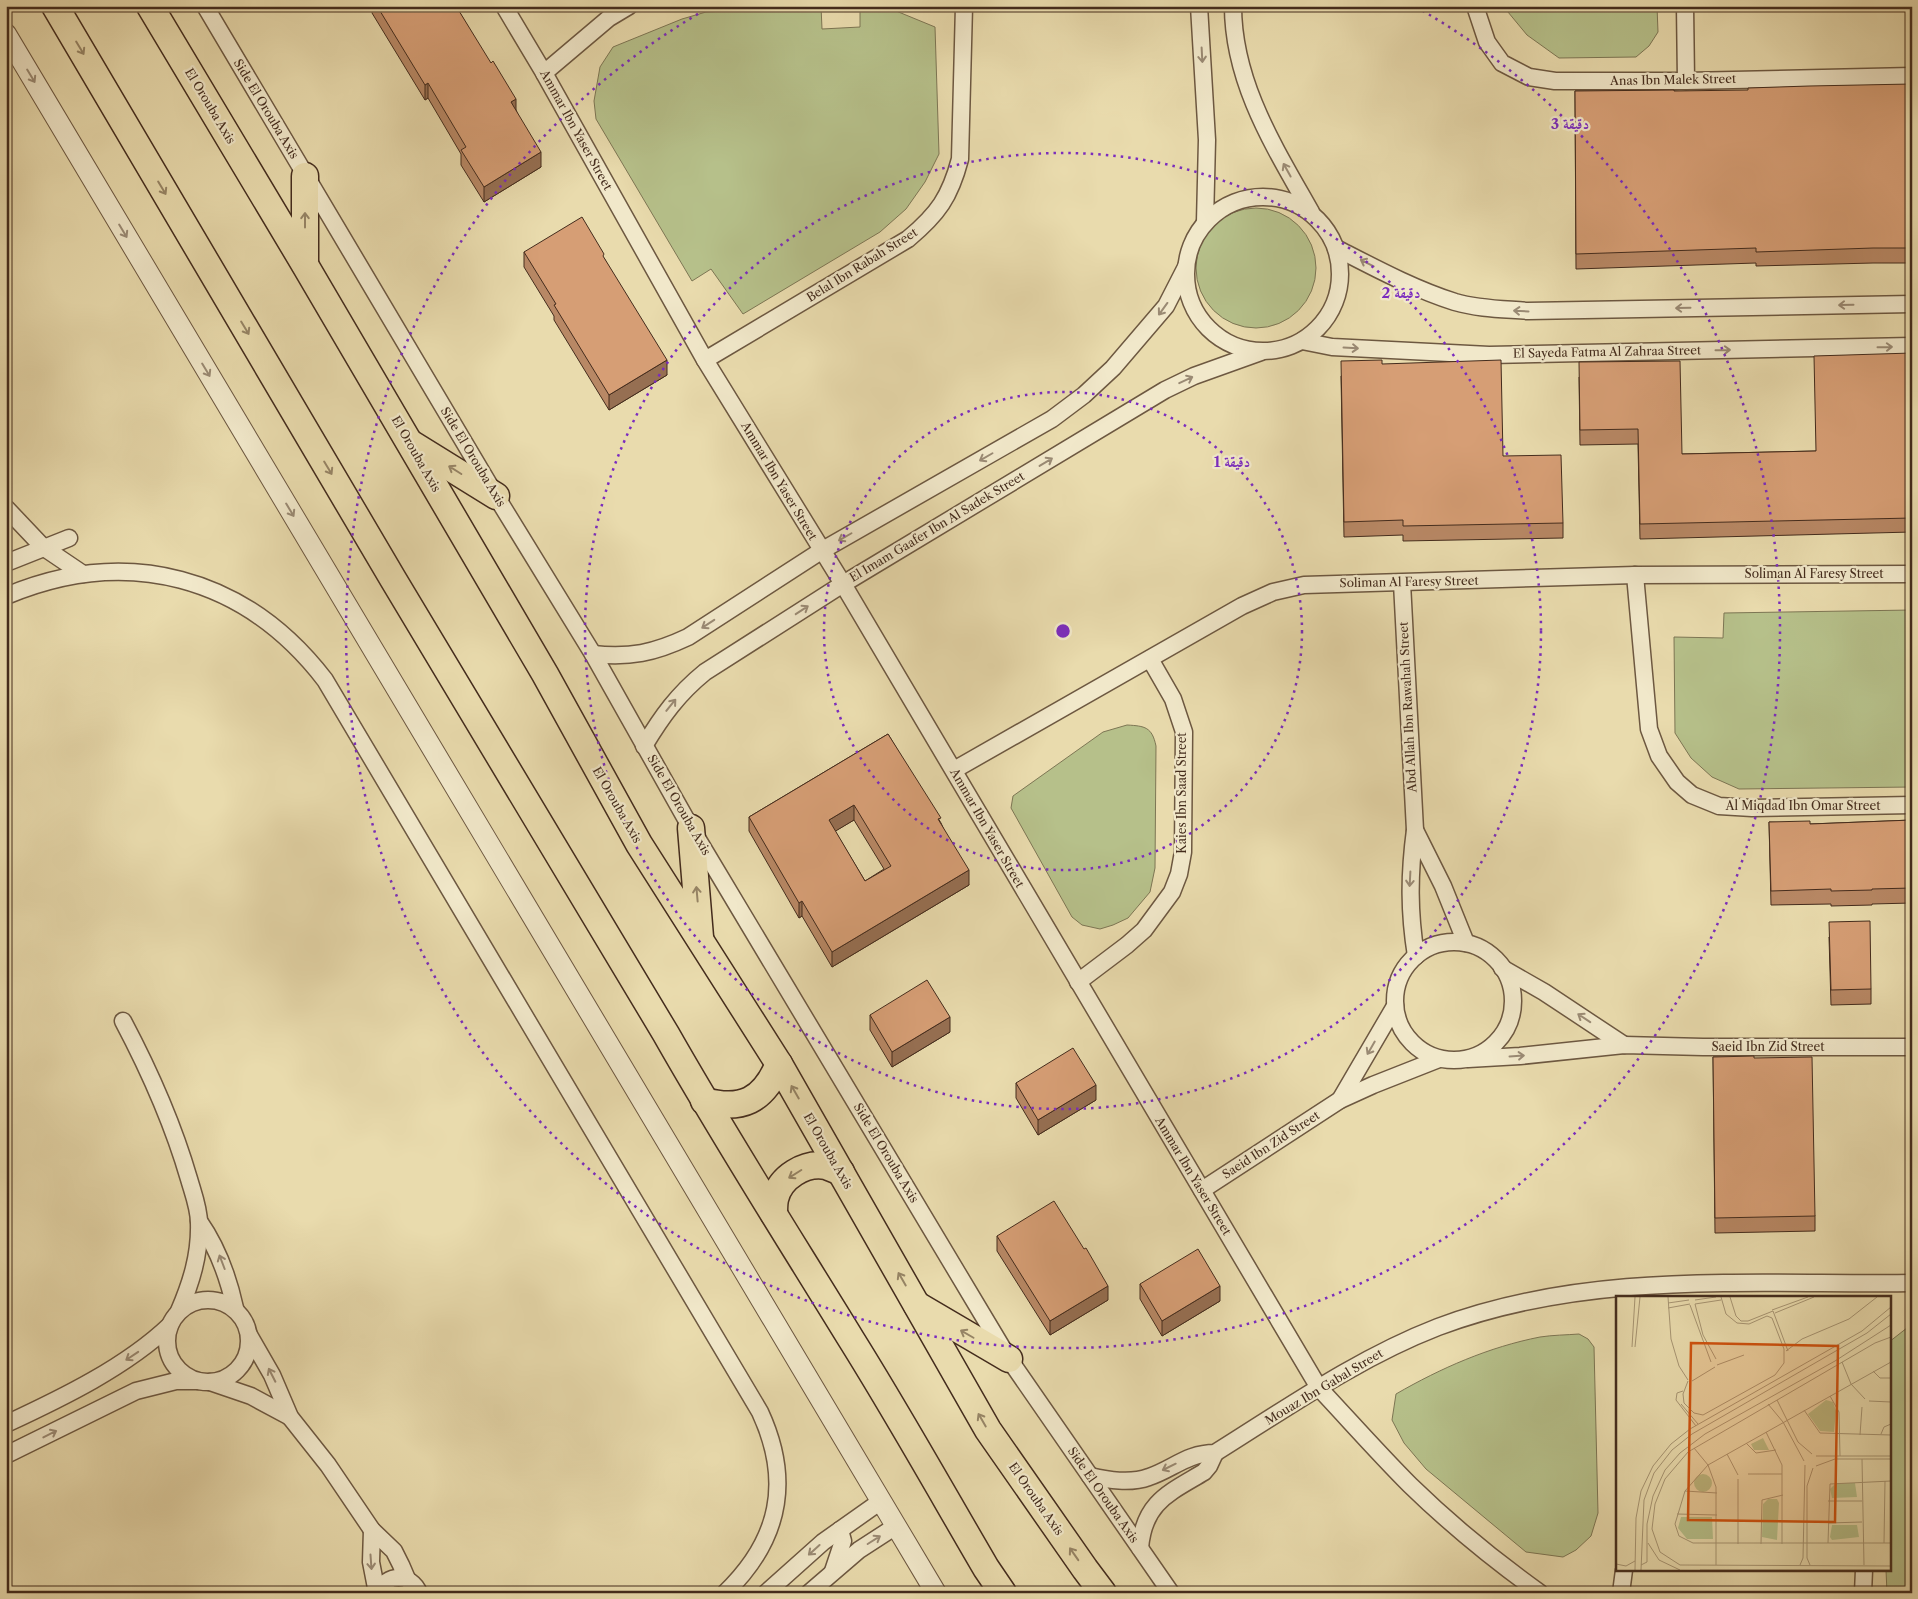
<svg xmlns="http://www.w3.org/2000/svg" width="1918" height="1599" viewBox="0 0 1918 1599" font-family="'Libre Caslon Text',Amiri,serif">
  <style>
    .green { fill: #b6c08a; stroke: #7d7654 }
    .lines { fill: none; stroke-linecap: round; stroke-linejoin: round }
    .minor-casing { stroke: #6d5841; stroke-width: 19 }
    .tertiary-casing { stroke: #6d5841; stroke-width: 22 }
    .primary-casing { stroke: #442c1d; stroke-width: 29 }
    .minor { stroke: #f1e8ca; stroke-width: 16 }
    .tertiary { stroke: #f1e8ca; stroke-width: 20 }
    .primary { stroke: #e9dbad; stroke-width: 26 }
    .wall { fill: #b88865; stroke: #442c1d; fill-rule: evenodd }
    .shaded-wall { fill: #966f52; stroke: #442c1d }
    .building { fill: #d69e75; stroke: #442c1d; fill-rule: evenodd }
    .oneway { stroke: #968465 }
    .oneway2 { stroke: #9a8a74 }
    .ring { fill: none; stroke: #7b2cbf; stroke-width: 2.5; stroke-dasharray: 2.5 5 }
    .labels { text-anchor: middle; stroke-width: 4.5; stroke-linejoin: round; paint-order: stroke }
    .street-label { font-size: 12px; fill: #442c1d; stroke: #f1e8ca }
    .inset-road { fill: none; stroke: #a79573; stroke-width: 1 }
    .view { fill: #cf520f; fill-opacity: 0.15; stroke: #cf520f; stroke-width: 2.5 }
    .inset-edge { fill: none; stroke: #442c1d; stroke-width: 2.5 }
    .centre { fill: #7b2cbf; stroke: #f1e8ca; stroke-width: 2.5 }
    .ring-label { font-size: 15px; text-anchor: middle; font-weight: bold; fill: #7b2cbf; stroke: #f1e8ca; stroke-width: 4.5; stroke-linejoin: round; paint-order: stroke }
  </style>
  <rect width="100%" height="100%" fill="#e9dbad"/>
  <filter id="stains"><feTurbulence type="fractalNoise" baseFrequency=".004" numOctaves="4"/><feColorMatrix values="0 0 0 0 .2 0 0 0 0 .09 0 0 0 0 .02 0 0 0 .5 -.17"/></filter>
  <radialGradient id="worn" r=".72"><stop offset=".6" stop-color="#630" stop-opacity="0"/><stop offset="1" stop-color="#630" stop-opacity=".3"/></radialGradient>
  <g class="green">
    <polygon points="821,6 822,29 860,27 860,6 884,6 935,27 939,154 925,182 906,209 880,232 743,314 711,269 692,281 596,119 594,101 600,67 613,47 682,19 706,12"/>
    <polygon points="1503,6 1657,6 1658,32 1649,46 1636,57 1559,58 1527,35"/>
    <circle cx="1256" cy="268" r="60"/>
    <polygon points="1912,610 1912,787 1739,789 1712,777 1691,758 1675,733 1674,637 1723,638 1724,613"/>
    <path d="M1127 725C1145 726 1152 727 1156 746L1155 868 1150 892 1128 918 1113 925 1100 929 1082 925 1072 917 1011 808 1013 796 1103 732Z"/>
    <polygon points="1912,1324 1912,1593 1887,1593 1886,1570 1889,1570 1889,1342"/>
    <path d="M1579 1334 1588 1339 1594 1347 1598 1513 1591 1536 1576 1550 1563 1557 1526 1552 1426 1469 1404 1443 1392 1420 1396 1394C1441 1368 1489 1347 1540 1337 1553 1335 1566 1335 1579 1334Z"/>
  </g>
  <g class="lines">
    <g class="minor-casing">
      <g id="minor">
        <polyline points="205,6 496,496 593,654 691,828 1009,1359 1171,1593"/>
        <path d="M504 6 544 73 705 360 843 584 1319 1388C1349 1420 1379 1454 1410 1485 1451 1525 1494 1560 1540 1593"/>
        <polyline points="1199,6 1207,140 1205,222"/>
        <path d="M1233 6C1233 83 1275 148 1311 212"/>
        <polyline points="1475,6 1487,42 1502,63 1529,77 1555,81 1686,81 1912,76"/>
        <polyline points="1685,6 1686,81"/>
        <polyline points="544,73 609,18 629,6"/>
        <circle cx="1263" cy="274" r="77"/>
        <path d="M1336 248C1375 268 1414 289 1455 302 1479 309 1504 309 1528 311L1912 304"/>
        <polyline points="1302,341 1332,347 1489,355 1912,346"/>
        <path d="M705 360 908 239C938 214 950 197 960 159L964 6"/>
        <polyline points="6,508 43,547 83,574"/>
        <polyline points="6,563 69,538"/>
        <polyline points="1635,575 1649,729 1659,756 1677,782 1692,795 1719,806 1752,808 1912,805"/>
        <path d="M1402 583 1415 830C1409 875 1409 912 1416 956"/>
        <path d="M6 596C127 545 245 576 325 680L760 1412C792 1481 780 1540 725 1593"/>
        <path d="M593 654C630 658 654 653 688 637L821 551 1052 419 1084 395 1113 368 1166 306 1186 267"/>
        <path d="M644 746C662 716 678 694 705 672L843 584 1165 390 1194 376 1261 352"/>
        <polyline points="954,770 1242,606 1273,592 1304,585 1635,575 1912,574"/>
        <polyline points="1415,830 1443,886 1466,943"/>
        <circle cx="1454" cy="1001" r="59"/>
        <polyline points="1502,968 1544,992 1624,1045"/>
        <polyline points="1078,982 1127,945 1144,930 1172,892 1179,874 1183,852 1184,732 1173,699 1150,659"/>
        <path d="M123 1021C150 1072 173 1124 189 1179 193 1193 199 1208 199 1223 200 1255 191 1283 179 1311"/>
        <polyline points="1468,1059 1520,1056 1624,1045 1703,1047 1912,1047"/>
        <polyline points="1340,1100 1395,1006"/>
        <polyline points="1202,1190 1340,1100 1373,1085 1439,1059"/>
        <path d="M199 1221C218 1248 228 1276 235 1308"/>
        <circle cx="208" cy="1341" r="41"/>
        <polyline points="249,1335 272,1375 290,1417 328,1465 372,1530 394,1551 401,1565 407,1579"/>
        <polyline points="210,1382 251,1396 290,1417"/>
        <path d="M6 1424C62 1398 126 1367 170 1325"/>
        <polyline points="6,1455 136,1391 176,1381 198,1381"/>
        <path d="M1090 1476C1108 1480 1130 1484 1149 1477 1173 1469 1187 1453 1215 1453 1287 1408 1358 1358 1438 1327 1589 1270 1754 1285 1912 1283"/>
        <polyline points="372,1530 371,1562 377,1593"/>
        <path d="M1140 1548C1144 1502 1169 1493 1204 1472L1209 1466 1215 1453"/>
        <polyline points="833,1571 843,1541 840,1530"/>
        <path d="M378 1593C386 1573 411 1573 419 1593"/>
        <polyline points="766,1593 823,1542 881,1501"/>
        <polyline points="809,1593 859,1550 896,1526"/>
        <polyline points="1621,1593 1624,1570"/>
        <polyline points="1863,1593 1864,1570"/>
      </g>
    </g>
    <g class="tertiary-casing">
      <polyline id="tertiary" points="6,34 936,1593"/>
    </g>
    <g class="primary-casing">
      <g id="primary">
        <path d="M55 6 393 579 666 1034C725 1138 789 1238 851 1339 898 1414 941 1491 986 1568L1003 1593"/>
        <polyline points="150,6 305,265 545,674 639,844 779,1064 988,1430 1085,1569 1103,1593"/>
        <polyline points="305,264 305,176"/>
        <polyline points="412,444 496,496"/>
        <polyline points="691,828 700,937"/>
        <path d="M704 1101C742 1111 763 1101 779 1064"/>
        <path d="M774 1214C774 1209 774 1204 775 1199 780 1177 805 1162 826 1166 831 1168 836 1170 841 1172"/>
        <polyline points="917,1305 1009,1359"/>
      </g>
    </g>
    <use href="#minor" class="minor"/>
    <use href="#tertiary" class="tertiary"/>
    <use href="#primary" class="primary"/>
  </g>
  <g class="wall">
    <polygon points="372,6 456,6 516,110 541,167 484,202 461,165 461,154 428,98 425,100 372,13"/>
    <polygon points="1575,91 1674,91 1912,113 1912,263 1873,263 1756,266 1756,263 1576,269"/>
    <polygon points="524,252 604,258 667,375 609,410 554,320 554,316 524,267"/>
    <polygon points="1912,353 1912,532 1640,539 1638,444 1580,445 1579,377 1682,454 1816,451"/>
    <polygon points="1382,364 1503,456 1563,523 1563,538 1403,541 1403,535 1344,537 1341,376"/>
    <path d="M888 734 941 823 969 885 832 967 802 916 799 918 749 831V817ZM854 820 884 869 865 881 835 831Z"/>
    <polygon points="1912,820 1912,903 1872,904 1872,905 1831,906 1831,904 1771,905 1769,822 1810,824"/>
    <polygon points="1829,937 1871,989 1871,1004 1831,1005"/>
    <polygon points="870,1015 950,1032 892,1067 870,1030"/>
    <polygon points="1713,1057 1754,1058 1815,1216 1815,1231 1715,1233"/>
    <polygon points="1016,1083 1096,1100 1038,1135 1016,1098"/>
    <polygon points="997,1236 1108,1300 1050,1335 997,1251"/>
    <polygon points="1140,1284 1220,1301 1162,1336 1140,1299"/>
  </g>
  <g class="shaded-wall">
    <polygon points="428,83 428,98 425,100 425,85"/>
    <polygon points="516,99 516,113 511,102"/>
    <polygon points="541,152 541,167 484,202 484,187"/>
    <polygon points="667,360 667,375 609,410 609,395"/>
    <polygon points="854,805 854,820 829,835 829,820"/>
    <polygon points="969,870 969,885 832,967 832,952"/>
    <polygon points="802,901 802,916 799,918 799,903"/>
    <polygon points="950,1017 950,1032 892,1067 892,1052"/>
    <polygon points="1096,1085 1096,1100 1038,1135 1038,1120"/>
    <polygon points="1108,1286 1108,1300 1050,1335 1050,1321"/>
    <polygon points="1220,1286 1220,1301 1162,1336 1162,1321"/>
  </g>
  <g class="building">
    <polygon points="377,6 456,6 491,63 493,61 516,99 511,102 541,152 484,187 461,150 466,147 428,83 425,85"/>
    <polygon points="1911,84 1912,248 1873,248 1756,252 1756,248 1576,254 1575,91 1674,90 1674,91 1748,90 1748,88 1809,86"/>
    <polygon points="582,217 604,254 603,256 667,360 609,395 554,305 556,304 524,252"/>
    <polygon points="1912,353 1912,518 1640,524 1638,429 1580,430 1579,362 1680,361 1682,454 1816,451 1814,356"/>
    <polygon points="1382,360 1382,364 1501,360 1503,456 1561,455 1563,523 1403,526 1403,520 1344,522 1341,361"/>
    <path d="M888 734 941 818 938 819 969 870 832 952 802 901 799 903 749 817ZM854 805 891 866 865 881 829 820Z"/>
    <polygon points="1912,820 1912,888 1872,889 1872,890 1831,891 1831,889 1771,891 1769,822 1810,821 1810,824"/>
    <polygon points="1870,921 1871,989 1831,990 1829,922"/>
    <polygon points="927,980 950,1017 892,1052 870,1015"/>
    <polygon points="1073,1048 1096,1085 1038,1120 1016,1083"/>
    <polygon points="1754,1056 1754,1058 1812,1057 1815,1216 1715,1218 1713,1057"/>
    <polygon points="1054,1201 1084,1249 1086,1248 1108,1286 1050,1321 997,1236"/>
    <polygon points="1198,1249 1220,1286 1162,1321 1140,1284"/>
  </g>
  <defs><path id="oneway-shaft" d="M-6 0H5M1.5-3L5.5 0L1.5 3" fill="none" stroke-width="1.6" stroke-linecap="round" stroke-linejoin="round" transform="scale(1.25)"/></defs>
  <g class="oneway">
    <use href="#oneway-shaft" transform="translate(80 48) rotate(59)"/>
    <use href="#oneway-shaft" transform="translate(162 188) rotate(59)"/>
    <use href="#oneway-shaft" transform="translate(305 220) rotate(-90)"/>
    <use href="#oneway-shaft" transform="translate(245 328) rotate(59)"/>
    <use href="#oneway-shaft" transform="translate(328 468) rotate(59)"/>
    <use href="#oneway-shaft" transform="translate(455 470) rotate(-148)"/>
    <use href="#oneway-shaft" transform="translate(697 894) rotate(-95)"/>
    <use href="#oneway-shaft" transform="translate(795 1092) rotate(-120)"/>
    <use href="#oneway-shaft" transform="translate(795 1174) rotate(148)"/>
    <use href="#oneway-shaft" transform="translate(902 1279) rotate(-120)"/>
    <use href="#oneway-shaft" transform="translate(967 1334) rotate(-150)"/>
    <use href="#oneway-shaft" transform="translate(982 1420) rotate(-120)"/>
    <use href="#oneway-shaft" transform="translate(1074 1554) rotate(-125)"/>
  </g>
  <g class="oneway2">
    <use href="#oneway-shaft" transform="translate(1202 55) rotate(87)"/>
    <use href="#oneway-shaft" transform="translate(31 76) rotate(59)"/>
    <use href="#oneway-shaft" transform="translate(1287 170) rotate(-119)"/>
    <use href="#oneway-shaft" transform="translate(123 231) rotate(59)"/>
    <use href="#oneway-shaft" transform="translate(1367 263) rotate(-153)"/>
    <use href="#oneway-shaft" transform="translate(1846 305) rotate(179)"/>
    <use href="#oneway-shaft" transform="translate(1683 308) rotate(179)"/>
    <use href="#oneway-shaft" transform="translate(1163 309) rotate(126)"/>
    <use href="#oneway-shaft" transform="translate(1521 311) rotate(-177)"/>
    <use href="#oneway-shaft" transform="translate(1885 347) rotate(-1)"/>
    <use href="#oneway-shaft" transform="translate(1351 348) rotate(3)"/>
    <use href="#oneway-shaft" transform="translate(1723 350) rotate(-1)"/>
    <use href="#oneway-shaft" transform="translate(206 370) rotate(59)"/>
    <use href="#oneway-shaft" transform="translate(1186 380) rotate(-25)"/>
    <use href="#oneway-shaft" transform="translate(986 457) rotate(150)"/>
    <use href="#oneway-shaft" transform="translate(1046 462) rotate(-31)"/>
    <use href="#oneway-shaft" transform="translate(290 510) rotate(59)"/>
    <use href="#oneway-shaft" transform="translate(845 537) rotate(150)"/>
    <use href="#oneway-shaft" transform="translate(802 610) rotate(-33)"/>
    <use href="#oneway-shaft" transform="translate(708 624) rotate(147)"/>
    <use href="#oneway-shaft" transform="translate(671 705) rotate(-51)"/>
    <use href="#oneway-shaft" transform="translate(1410 879) rotate(93)"/>
    <use href="#oneway-shaft" transform="translate(1584 1018) rotate(-146)"/>
    <use href="#oneway-shaft" transform="translate(1371 1048) rotate(120)"/>
    <use href="#oneway-shaft" transform="translate(1517 1056) rotate(-4)"/>
    <use href="#oneway-shaft" transform="translate(222 1262) rotate(-111)"/>
    <use href="#oneway-shaft" transform="translate(132 1356) rotate(146)"/>
    <use href="#oneway-shaft" transform="translate(272 1375) rotate(-117)"/>
    <use href="#oneway-shaft" transform="translate(50 1434) rotate(-27)"/>
    <use href="#oneway-shaft" transform="translate(1169 1467) rotate(154)"/>
    <use href="#oneway-shaft" transform="translate(874 1540) rotate(-32)"/>
    <use href="#oneway-shaft" transform="translate(814 1550) rotate(138)"/>
    <use href="#oneway-shaft" transform="translate(371 1562) rotate(86)"/>
  </g>
  <g class="ring">
    <circle cx="1063" cy="631" r="239"/>
    <circle cx="1063" cy="631" r="478"/>
    <path d="M1416 7A717 717 0 1 1 710 7"/>
  </g>
  <g class="labels">
    <g class="street-label">
      <text transform="translate(1673 80) rotate(-1)" y="4">Anas Ibn Malek Street</text>
      <text transform="translate(210 106) rotate(59)" y="4">El Orouba Axis</text>
      <text transform="translate(266 109) rotate(59)" y="4">Side El Orouba Axis</text>
      <text transform="translate(576 130) rotate(61)" y="4">Ammar Ibn Yaser Street</text>
      <text transform="translate(862 265) rotate(-32)" y="4">Belal Ibn Rabah Street</text>
      <text transform="translate(1607 352) rotate(-1)" y="4">El Sayeda Fatma Al Zahraa Street</text>
      <text transform="translate(416 454) rotate(60)" y="4">El Orouba Axis</text>
      <text transform="translate(473 457) rotate(59)" y="4">Side El Orouba Axis</text>
      <text transform="translate(779 481) rotate(59)" y="4">Ammar Ibn Yaser Street</text>
      <text transform="translate(937 527) rotate(-31)" y="4">El Imam Gaafer Ibn Al Sadek Street</text>
      <text x="1814" y="578">Soliman Al Faresy Street</text>
      <text transform="translate(1409 582) rotate(-1)" y="4">Soliman Al Faresy Street</text>
      <text transform="translate(1408 707) rotate(-93)" y="4">Abd Allah Ibn Rawahah Street</text>
      <text transform="translate(1182 793) rotate(-90)" y="4">Kaies Ibn Saad Street</text>
      <text transform="translate(617 805) rotate(60)" y="4">El Orouba Axis</text>
      <text transform="translate(679 805) rotate(60)" y="4">Side El Orouba Axis</text>
      <text x="1803" y="810">Al Miqdad Ibn Omar Street</text>
      <text transform="translate(987 828) rotate(60)" y="4">Ammar Ibn Yaser Street</text>
      <text x="1768" y="1051">Saeid Ibn Zid Street</text>
      <text transform="translate(1271 1145) rotate(-33)" y="4">Saeid Ibn Zid Street</text>
      <text transform="translate(828 1151) rotate(60)" y="4">El Orouba Axis</text>
      <text transform="translate(886 1153) rotate(59)" y="4">Side El Orouba Axis</text>
      <text transform="translate(1193 1176) rotate(59)" y="4">Ammar Ibn Yaser Street</text>
      <text transform="translate(1324 1387) rotate(-31)" y="4">Mouaz Ibn Gabal Street</text>
      <text transform="translate(1103 1495) rotate(55)" y="4">Side El Orouba Axis</text>
      <text transform="translate(1036 1499) rotate(55)" y="4">El Orouba Axis</text>
    </g>
  </g>
  <g transform="translate(1616 1296)">
    <rect width="275" height="275" fill="#e9dbad"/>
    <path d="M210 104 217 106 220 115 218 136 204 135 192 118ZM147 142 153 154H138L135 148ZM78 187a9 9 0 1 1 18 0a9 9 0 1 1-18 0ZM220 187H239L241 201 216 202 214 193ZM152 203H161L163 207 161 244 146 241 147 208ZM65 221H96L97 243H71L62 232ZM216 229H241L243 241 216 244 214 241Z" fill="#b6c08a"/>
    <path class="inset-road" d="M52 1 55 43 63 70 72 84M114 1 120 20 125 25H132L157 15 172 55M79 4 100 1M52 7 73 4M79 8 87 39 100 63M79 8 105 4M74 9 95 66M52 12 74 8M156 14 192 1M159 17 198 1M275 41 259 47 72 156 49 183 39 208 36 233 44 256 64 269 275 270M16 51 19 1M19 51 24 1M170 55 186 43 233 23 261 1M226 66 235 88 249 103M275 66 92 169 69 195 59 228 63 240 77 247H275M101 69 128 59M257 75 264 82H275M72 85 67 98 68 107 78 117 87 119 159 79 168 67V53L156 22 151 20 133 28 121 27 110 18 105 1M76 85 99 71M67 95 61 97 60 104 80 130M214 100 223 116 224 160M161 104 182 146 196 158M253 105 275 106M65 108 82 128M152 108 167 126 188 165M188 114 204 137 275 139M150 136 166 169V248M265 138 268 131 275 128M244 139 246 111M130 147 140 157 160 154M78 152 92 169 100 191V269M111 158 122 179M200 160H275M246 163 248 269M200 170 219 163H275M132 178H166M122 183V248M69 195 101 197M212 205H246M61 218 101 219M212 227 246 226M32 247 43 264 64 274M212 247 214 188 275 185M268 247 269 185M145 248 146 204 167 199M0 268 10 270 19 265M25 269 31 266V228L37 200 49 174 64 157 89 138 219 65 275 29M184 269 187 262 189 169M194 269 191 262V190L197 172M19 274 20 222 25 195 37 170 55 148 74 133 246 35 275 11M25 274 28 204 38 177 56 154 76 138 251 37 275 18M84 274H275"/>
    <path class="view" d="M75 47 222 50 219 226 72 224Z"/>
    <rect width="275" height="275" class="inset-edge"/>
  </g>
  <circle cx="1063" cy="631" r="8" class="centre"/>
  <g class="ring-label">
    <text x="1570" y="129">3 دقيقة</text>
    <text x="1401" y="298">2 دقيقة</text>
    <text x="1232" y="467">1 دقيقة</text>
  </g>
  <rect width="1918" height="1599" fill="none" stroke="#e9dbad" stroke-width="25"/>
  <rect x="8" y="8" width="1903" height="1584" fill="none" stroke="#442c1d" stroke-width="2.5"/>
  <rect x="12" y="12" width="1893" height="1574" fill="none" stroke="#442c1d"/>
  <rect width="100%" height="100%" filter="url(#stains)"/>
  <rect width="100%" height="100%" fill="url(#worn)"/>
</svg>
